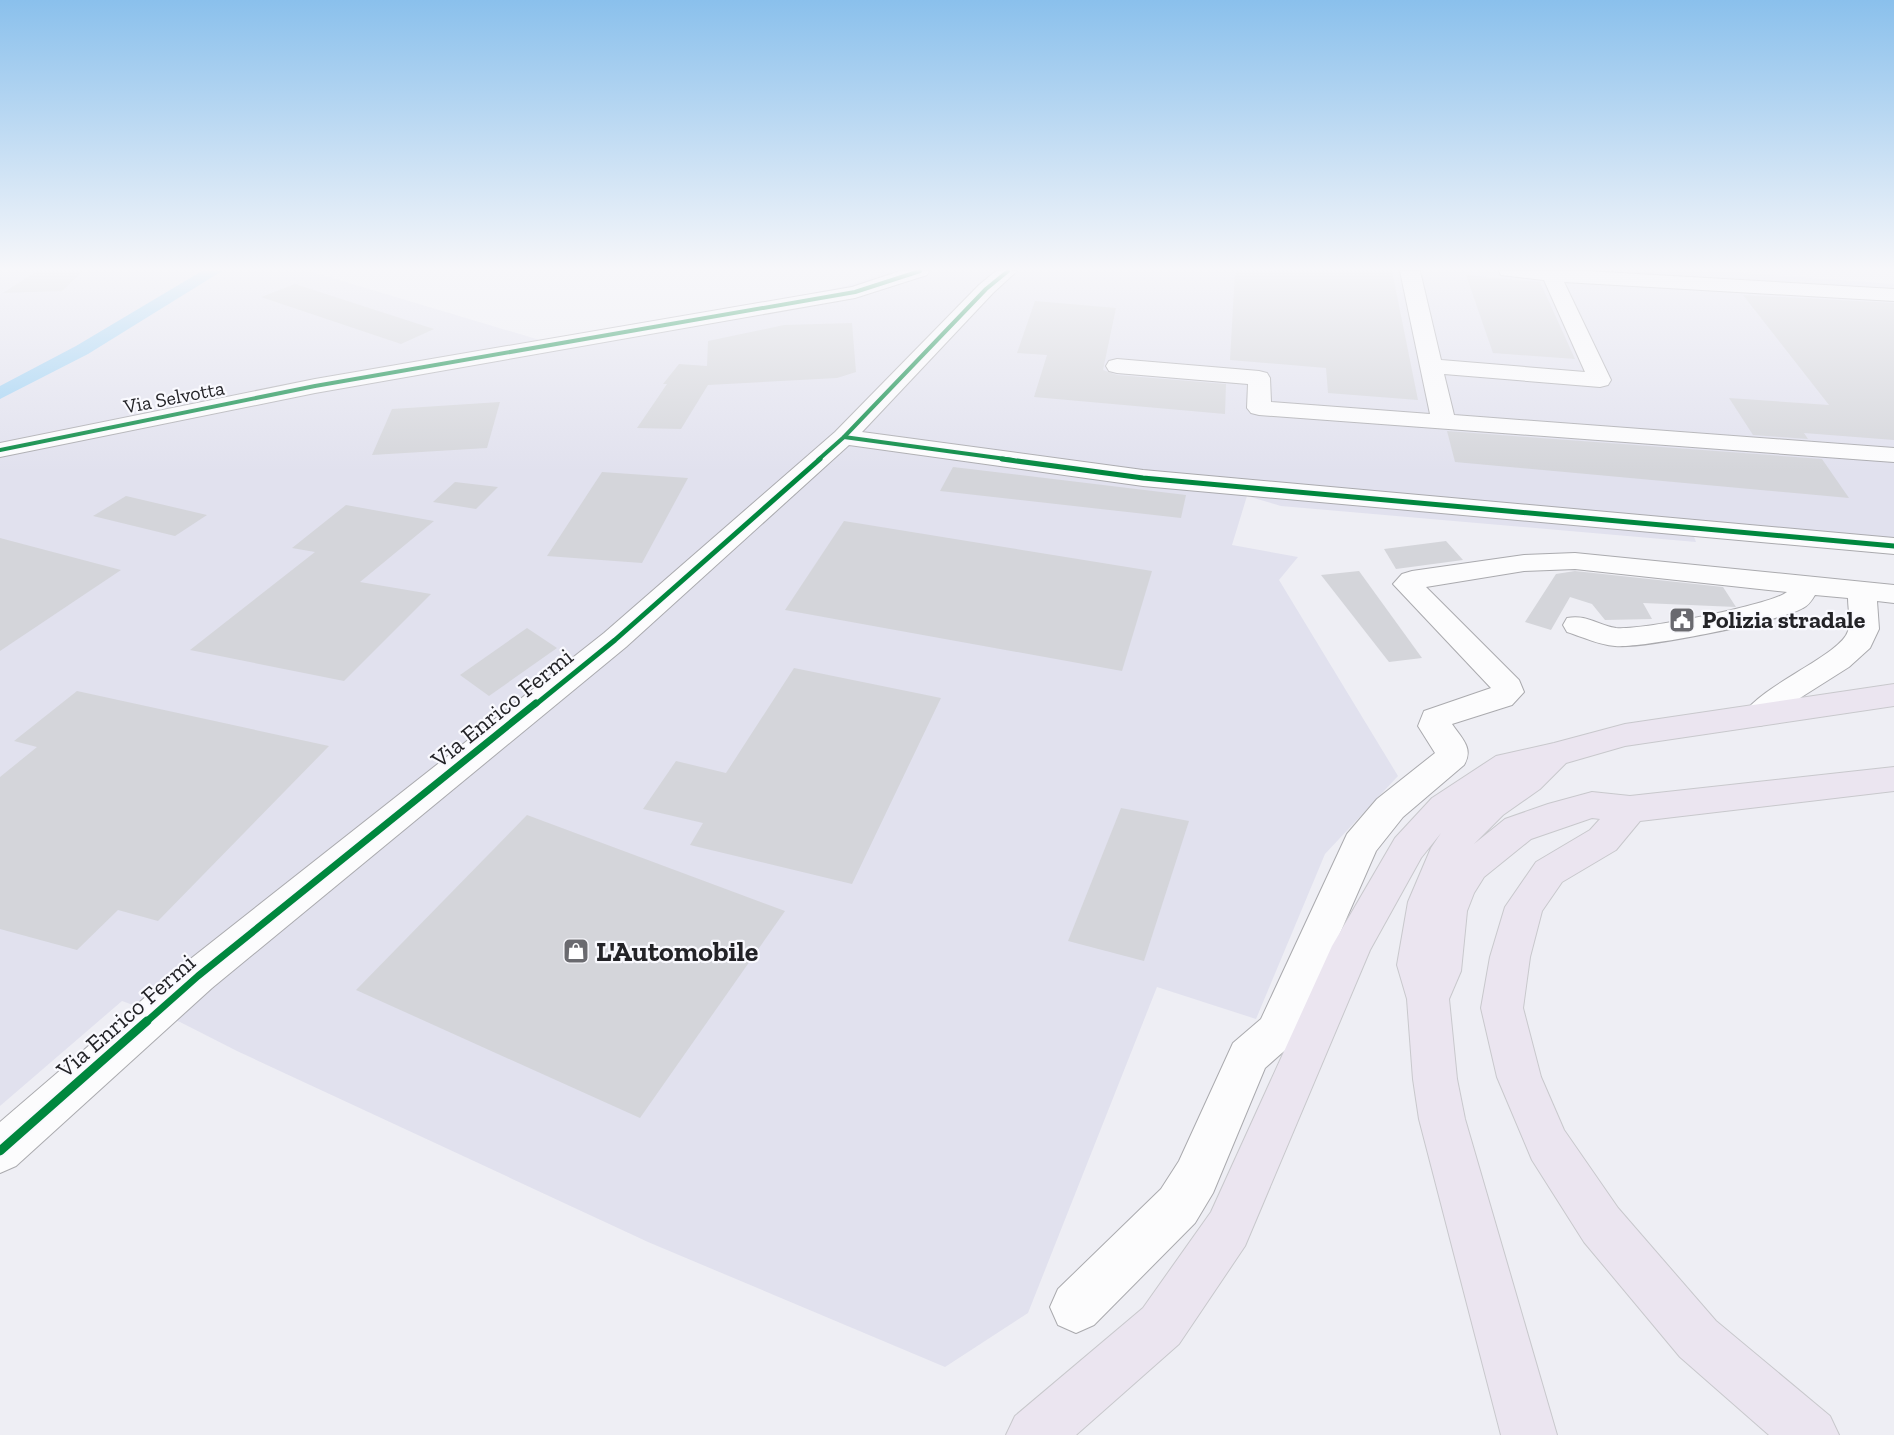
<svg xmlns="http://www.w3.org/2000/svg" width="1894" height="1435" viewBox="0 0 1894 1435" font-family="'Zilla Slab',serif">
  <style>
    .built { fill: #e1e1ee }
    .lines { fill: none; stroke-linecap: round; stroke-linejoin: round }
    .canal { fill: #9ed1f3; fill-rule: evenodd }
    .building { fill: #d4d5da }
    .minor-casing { stroke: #aaaaae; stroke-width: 2 }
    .highway-casing { stroke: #c8c8cc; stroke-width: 2 }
    .minor { fill: #fcfcfd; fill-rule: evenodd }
    .highway { fill: #ebe5f0; fill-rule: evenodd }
    .cycleway-far3-casing { stroke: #f9f9fe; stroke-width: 6 }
    .cycleway-far2-casing { stroke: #f9f9fe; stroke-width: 8 }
    .cycleway-far1-casing { stroke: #f9f9fe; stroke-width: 10 }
    .cycleway-casing { stroke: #f9f9fe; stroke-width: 13 }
    .cycleway-far3 { stroke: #00873e; stroke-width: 4 }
    .cycleway-far2 { stroke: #00873e; stroke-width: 5 }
    .cycleway-far1 { stroke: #00873e; stroke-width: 7 }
    .cycleway { stroke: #00873e; stroke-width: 9 }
    .labels { text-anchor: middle; stroke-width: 4.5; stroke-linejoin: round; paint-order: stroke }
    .far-street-label { font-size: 20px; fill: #232327; stroke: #f9f9fe }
    .poi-label { font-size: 24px; font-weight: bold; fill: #232327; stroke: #f9f9fe; text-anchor: start }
    .street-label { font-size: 24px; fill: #232327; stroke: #f9f9fe }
    .near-poi-label { font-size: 28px; font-weight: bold; fill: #232327; stroke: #f9f9fe; text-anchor: start }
  </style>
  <rect width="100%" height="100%" fill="#eeeef4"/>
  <polygon class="built" points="0,271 309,271 543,341 787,299 846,286 881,274 874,271 1716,271 1894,284 1894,551 1693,534 1696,542 1281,506 1247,496 1232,545 1298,557 1279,580 1398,776 1325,854 1256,1019 1157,987 1028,1313 945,1367 648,1242 237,1051 180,1022 122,1001 0,1106"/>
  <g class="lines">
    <polygon class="canal" points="202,271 222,271 88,354 0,399 0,386 76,346"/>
  </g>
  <g class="building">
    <polygon points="37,271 83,271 62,291 3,293"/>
    <polygon points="1235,271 1392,271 1418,400 1328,393 1326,368 1230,360"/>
    <polygon points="1466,275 1540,282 1575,359 1493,353"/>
    <polygon points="295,284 434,329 401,344 261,297"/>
    <polygon points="1743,295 1894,303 1894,440 1804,433 1808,439 1753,435 1729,398 1829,405"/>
    <polygon points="1035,301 1116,308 1103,370 1117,375 1226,384 1225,414 1034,397 1047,355 1017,353"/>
    <polygon points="852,323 856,372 837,378 708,385 681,429 637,428 667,384 663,384 679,364 707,366 708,341 784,325"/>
    <polygon points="500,402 487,448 372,455 392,409"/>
    <polygon points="1447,431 1822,459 1849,498 1455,462"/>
    <polygon points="953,467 1186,495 1181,518 940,491"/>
    <polygon points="602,472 688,478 642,563 547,556"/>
    <polygon points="455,482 498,487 476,509 433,502"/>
    <polygon points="126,496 207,515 175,536 93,516"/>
    <polygon points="346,505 434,521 360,582 431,594 344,681 190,650 315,552 292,548"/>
    <polygon points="844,521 1152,571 1122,671 785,610"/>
    <polygon points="0,538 121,570 0,651"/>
    <polygon points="1446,541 1463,560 1396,569 1384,549"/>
    <polygon points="1359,571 1422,658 1389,662 1321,575"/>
    <polygon points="1575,571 1723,587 1736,607 1643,603 1652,619 1605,620 1592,604 1570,597 1551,630 1525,622 1556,574"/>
    <polygon points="527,628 557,648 489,696 460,675"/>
    <polygon points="794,668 941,698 852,884 690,845 703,823 643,809 676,761 726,773"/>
    <polygon points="77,691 329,746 158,921 118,910 77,950 0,929 0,777 37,747 14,741"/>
    <polygon points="1121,808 1189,821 1144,961 1068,941"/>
    <polygon points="527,815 785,911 640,1118 356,990"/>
  </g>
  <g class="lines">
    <g class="minor-casing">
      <g id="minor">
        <polygon points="900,271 929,271 927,275 855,298 315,393 0,457 0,443 315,379 852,287"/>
        <polygon points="996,271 1017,271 993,293 862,432 1143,470 1894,538 1894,554 1143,486 849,445 626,647 212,988 16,1166 0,1173 0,1122 184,964 604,633 835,432 979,285"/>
        <polygon points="1400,271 1420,271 1441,360 1585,372 1544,280 1501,275 1499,271 1586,271 1894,289 1894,301 1564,282 1611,380 1608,385 1600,387 1444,374 1454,415 1894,448 1894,462 1259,415 1251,413 1247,408 1248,384 1117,373 1109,371 1106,366 1109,361 1117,359 1259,371 1267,373 1270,378 1271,402 1430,414"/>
        <path d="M1575 553 1894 585V603L1877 601 1879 629 1870 648 1849 667 1800 698 1771 723 1759 726 1747 723 1743 715C1761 685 1841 655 1848 631 1851 621 1848 608 1848 598L1815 595C1812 600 1809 605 1803 608 1782 621 1641 649 1615 646 1599 645 1583 637 1567 632L1563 625 1567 618C1586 614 1598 625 1616 628 1639 631 1771 605 1787 592L1575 569 1524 571 1426 587 1519 680 1524 692 1512 705 1452 724C1462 739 1474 748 1464 765L1403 817 1376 851 1291 1045 1265 1068 1213 1193 1195 1223 1094 1325 1076 1333 1058 1325 1050 1307 1058 1289 1161 1189 1179 1161 1233 1043 1261 1019 1347 834 1377 799 1435 753 1418 726 1424 711 1491 688 1393 584 1402 574 1412 571 1524 555Z"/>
      </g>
    </g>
    <g class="highway-casing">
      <polygon id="highway" points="1894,684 1894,706 1625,746 1566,763 1540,789 1503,815 1474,844 1505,819 1548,804 1592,792 1630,796 1894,767 1894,791 1640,821 1616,850 1562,882 1542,911 1530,957 1523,1008 1541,1077 1564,1130 1618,1208 1716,1321 1830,1416 1839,1435 1769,1435 1680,1357 1584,1242 1532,1160 1497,1077 1481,1008 1490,957 1505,907 1536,862 1590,830 1600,819 1592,818 1531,839 1484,877 1474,893 1467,911 1461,971 1449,999 1457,1079 1465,1119 1557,1435 1501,1435 1419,1119 1413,1079 1407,999 1397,965 1408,902 1431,848 1441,833 1421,858 1370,950 1245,1246 1179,1344 1076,1435 1006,1435 1015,1416 1143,1308 1211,1212 1332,946 1395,838 1432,798 1496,756 1554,743 1625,724"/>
    </g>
    <use href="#minor" class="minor"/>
    <use href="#highway" class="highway"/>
    <g class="cycleway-far3-casing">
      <g id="cycleway-far3">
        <polyline points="844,437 1013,460"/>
        <polyline points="0,450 315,386 855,292 920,271"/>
        <polyline points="818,460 844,437 986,289 1008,271"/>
      </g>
    </g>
    <g class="cycleway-far2-casing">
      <g id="cycleway-far2">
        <polyline points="1002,459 1143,478 1894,546"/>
        <polyline points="535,705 615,640 820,459"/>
      </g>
    </g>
    <g class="cycleway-far1-casing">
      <polyline id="cycleway-far1" points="145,1023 198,976 536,703"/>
    </g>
    <g class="cycleway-casing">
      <polyline id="cycleway" points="0,1151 147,1021"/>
    </g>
    <use href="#cycleway-far3" class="cycleway-far3"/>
    <use href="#cycleway-far2" class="cycleway-far2"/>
    <use href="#cycleway-far1" class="cycleway-far1"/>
    <use href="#cycleway" class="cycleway"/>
  </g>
  <linearGradient id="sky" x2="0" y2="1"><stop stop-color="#8ac0ec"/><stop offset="0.57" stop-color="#f7f7fa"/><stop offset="1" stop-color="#f7f7fa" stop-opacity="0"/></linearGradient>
  <rect width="1894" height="472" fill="url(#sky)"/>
  <defs>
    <g id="civic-square" transform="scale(1.35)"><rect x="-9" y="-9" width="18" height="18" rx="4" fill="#6a6a6f" stroke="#f9f9fe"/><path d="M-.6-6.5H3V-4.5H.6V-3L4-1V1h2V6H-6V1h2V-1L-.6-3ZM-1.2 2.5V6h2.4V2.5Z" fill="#fff"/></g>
    <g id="shop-square" transform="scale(1.35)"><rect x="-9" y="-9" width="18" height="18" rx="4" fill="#6a6a6f" stroke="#f9f9fe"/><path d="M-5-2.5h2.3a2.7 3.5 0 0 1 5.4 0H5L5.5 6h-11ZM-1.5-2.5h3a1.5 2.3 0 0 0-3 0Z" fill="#fff"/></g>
  </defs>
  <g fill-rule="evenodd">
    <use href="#civic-square" x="1682" y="620"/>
    <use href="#shop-square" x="576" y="951"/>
  </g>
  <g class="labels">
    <g class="far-street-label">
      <text transform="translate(174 397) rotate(-11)" y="7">Via Selvotta</text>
    </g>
    <g class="poi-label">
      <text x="1702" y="628">Polizia stradale</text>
    </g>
    <g class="street-label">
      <text transform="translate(502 708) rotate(-39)" y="8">Via Enrico Fermi</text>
      <text transform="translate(126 1016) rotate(-41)" y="8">Via Enrico Fermi</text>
    </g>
    <g class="near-poi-label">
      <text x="596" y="961">L'Automobile</text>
    </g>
  </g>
</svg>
